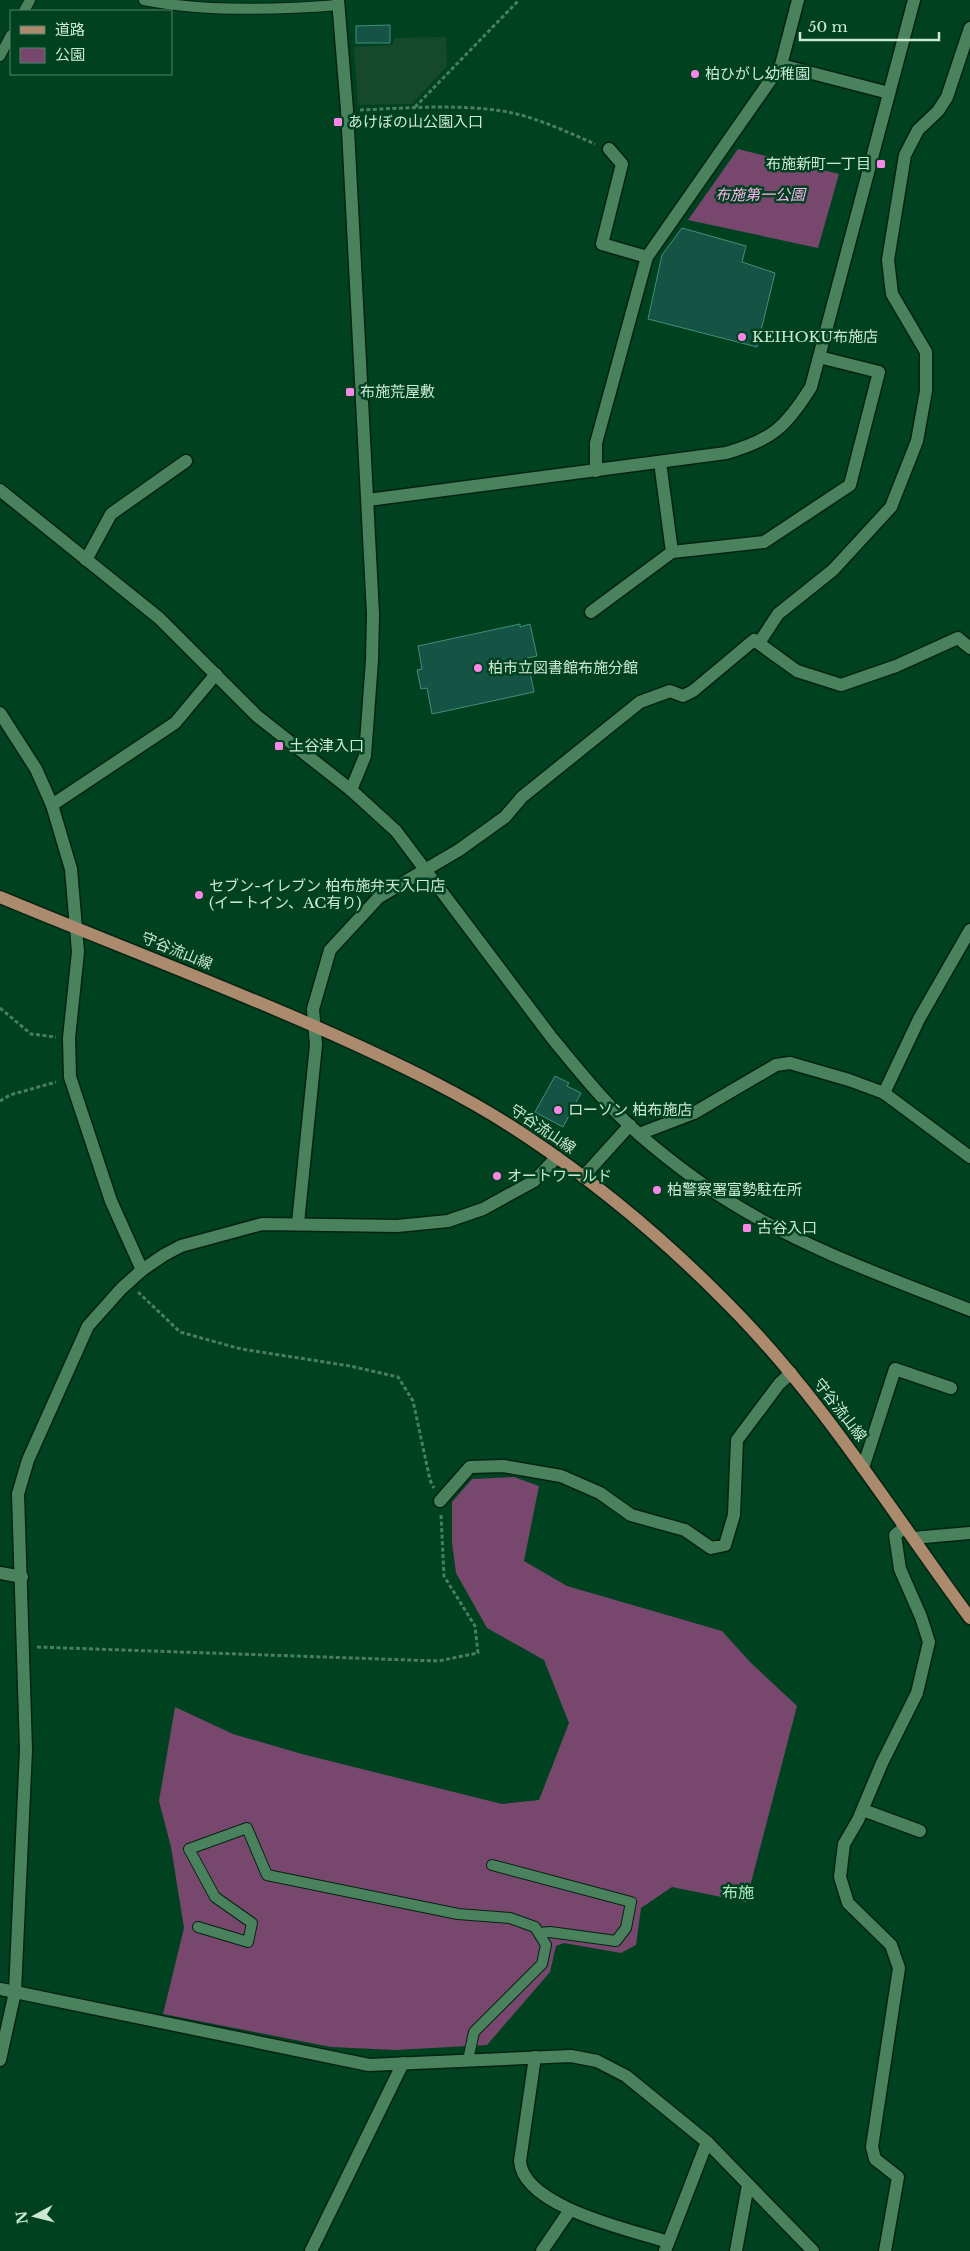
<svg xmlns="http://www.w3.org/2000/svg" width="970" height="2251" viewBox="0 0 970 2251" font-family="'Libre Baskerville','Noto Sans JP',serif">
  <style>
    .built { fill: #16492b }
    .green { fill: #77476e }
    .building { fill: #155445; stroke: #408f7b }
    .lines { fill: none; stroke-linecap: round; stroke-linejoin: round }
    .service-casing { stroke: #052311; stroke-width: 12 }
    .minor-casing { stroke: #052311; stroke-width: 15 }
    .tertiary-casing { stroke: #052311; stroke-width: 15 }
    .primary-casing { stroke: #052311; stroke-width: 15 }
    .path { stroke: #4a7e61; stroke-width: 3; stroke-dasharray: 4 2.5; stroke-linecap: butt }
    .service { stroke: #4a825d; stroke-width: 10 }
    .minor { stroke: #4a825d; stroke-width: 12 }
    .tertiary { stroke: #4a825d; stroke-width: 12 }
    .primary { stroke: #ab8a6e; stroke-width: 12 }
    .poi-dot { fill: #fa87e7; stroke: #004120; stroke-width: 2 }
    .labels { text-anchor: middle; stroke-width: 5; stroke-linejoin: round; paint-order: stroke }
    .poi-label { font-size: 15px; fill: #cce9d4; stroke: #004120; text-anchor: start }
    .park-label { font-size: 15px; font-style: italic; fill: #feb3ef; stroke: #004120 }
    .street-label { font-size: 15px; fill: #cce9d4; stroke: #004120 }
    .neighbourhood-label { font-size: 16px; fill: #abe7bd; stroke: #004120 }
  </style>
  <rect width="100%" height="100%" fill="#004120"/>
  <polygon class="built" points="446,37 447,66 412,104 358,105 354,47 393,45 394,38"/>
  <g class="green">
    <polygon points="738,149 839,174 818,248 688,220"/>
    <polygon points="514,1477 539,1486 524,1561 567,1586 722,1631 750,1662 797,1706 746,1902 672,1887 641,1908 636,1945 621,1953 564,1943 556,1946 550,1972 487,2045 395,2050 331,2047 163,2014 184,1928 171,1847 159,1801 175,1707 233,1734 302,1754 502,1804 539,1800 569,1723 544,1660 487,1628 456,1573 452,1543 452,1502 472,1479"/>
  </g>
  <g class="building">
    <polygon points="390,25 390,43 356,43 356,26"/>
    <polygon points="682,228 746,246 742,262 775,273 757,347 648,319 662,255"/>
    <polygon points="520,624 520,627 530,624 537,656 527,658 534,692 432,714 427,688 421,689 417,670 422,669 418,646"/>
    <polygon points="555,1076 569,1083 567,1086 581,1093 563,1127 535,1112"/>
  </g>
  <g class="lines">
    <g class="service-casing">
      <g id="service">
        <path d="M144 0C205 12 277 10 339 5"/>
        <polyline points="24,11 30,0"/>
        <polyline points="0,56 11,35"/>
        <polyline points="492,1865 631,1902 626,1928 616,1941 550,1932 539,1933"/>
        <polyline points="198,1927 248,1942 252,1923 215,1897 189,1849 247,1828 267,1875 458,1914 510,1918 535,1927 546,1945 542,1964 474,2032 468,2060"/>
      </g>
    </g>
    <g class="minor-casing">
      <g id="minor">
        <polyline points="781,65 889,93"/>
        <polyline points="609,149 622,164 602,244 647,257 781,65 798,0"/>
        <polyline points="660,462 672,552 764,542 850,485 879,372 819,357"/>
        <polyline points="596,471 596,443 647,257"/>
        <polyline points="86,560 111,514 186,461"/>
        <polyline points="591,612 672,552"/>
        <polyline points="759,643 778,614 833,570 891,507 917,441 926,391 926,352 892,294 888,260 905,155 918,130 938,111 947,97 970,28"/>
        <polyline points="0,713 36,769 52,805 71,869 78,952 69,1038 70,1077 111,1201 142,1270"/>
        <polyline points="52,805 175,723 216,674"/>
        <polyline points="884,1093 919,1019 970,930"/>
        <polyline points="639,1134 694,1113 776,1065 790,1063 849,1080 884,1093 970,1157"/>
        <polyline points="298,1223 316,1045 313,1009 330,950 379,897 459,850 505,817 522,797 640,702 670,691 683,696 693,691 754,640 797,671 841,685 896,666 958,638 970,648"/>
        <polyline points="863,1468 895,1369 951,1388"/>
        <polyline points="440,1501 470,1467 503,1466 561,1476 600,1493 631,1515 685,1530 711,1548 725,1545 734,1515 737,1440 779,1384 791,1373"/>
        <polyline points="913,1538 970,1533"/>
        <polyline points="0,1573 22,1577"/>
        <polyline points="863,1810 920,1831"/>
        <polyline points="0,1989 15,1992 26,1750 18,1494 28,1460 88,1326 121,1289 142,1270 164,1255 181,1246 262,1224 397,1226 448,1221 483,1209 534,1181 557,1157"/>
        <path d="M535 2057 520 2161C523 2207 631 2230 668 2242"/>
        <polyline points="0,2060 15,1992 369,2065 571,2056 597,2061 626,2076 707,2142 813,2251"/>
        <polyline points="311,2251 403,2063"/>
        <polyline points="542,2251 570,2210"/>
        <polyline points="665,2251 707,2142"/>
        <polyline points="736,2251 748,2185"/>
        <polyline points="885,2251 898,2177 875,2159 872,2147 899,1968 891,1945 848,1903 840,1877 844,1844 858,1820 882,1763 917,1693 929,1642 921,1617 900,1569 895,1535 905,1527"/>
      </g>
    </g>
    <g class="tertiary-casing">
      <g id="tertiary">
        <polyline points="338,0 347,110 373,614 372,660 365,756 351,790"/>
        <path d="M0 490 159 618 257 716 351 790 396 831 552 1038C579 1071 608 1107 641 1136 669 1160 700 1184 732 1203 806 1249 889 1278 970 1310"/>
        <path d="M368 500 726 453C772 440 786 427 811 387L914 0"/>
        <polyline points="583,1177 630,1125"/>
      </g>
    </g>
    <g class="primary-casing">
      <path id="primary" d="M0 897C113 944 228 987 339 1037 403 1066 468 1097 526 1136 598 1184 666 1241 727 1303 821 1397 891 1511 970 1618"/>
    </g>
    <g class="path">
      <polyline points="415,107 519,0"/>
      <path d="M360 110C406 108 457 104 502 111 534 116 565 131 595 144"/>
      <polyline points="0,1008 31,1034 56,1037"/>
      <polyline points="0,1101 10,1095 56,1082"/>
      <polyline points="138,1292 180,1332 241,1349 350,1366 398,1377 413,1401 430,1480 434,1488"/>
      <polyline points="37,1647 438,1661 478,1653 475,1626 444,1576 441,1515"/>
    </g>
    <use href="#service" class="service"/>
    <use href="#minor" class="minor"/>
    <use href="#tertiary" class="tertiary"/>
    <use href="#primary" class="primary"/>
  </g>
  <g class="poi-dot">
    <circle cx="695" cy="74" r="5"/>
    <rect x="333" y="117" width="10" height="10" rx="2.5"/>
    <rect x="876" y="159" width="10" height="10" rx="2.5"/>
    <circle cx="742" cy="337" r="5"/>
    <rect x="345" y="387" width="10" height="10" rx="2.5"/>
    <circle cx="478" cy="668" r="5"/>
    <rect x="274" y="741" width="10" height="10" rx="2.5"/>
    <circle cx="199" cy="895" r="5"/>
    <circle cx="558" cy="1110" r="5"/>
    <circle cx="497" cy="1176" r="5"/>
    <circle cx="657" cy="1190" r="5"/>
    <rect x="742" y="1223" width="10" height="10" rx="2.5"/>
  </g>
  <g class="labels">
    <g class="poi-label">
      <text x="705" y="79">柏ひがし幼稚園</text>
      <text x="348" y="127">あけぼの山公園入口</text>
      <text x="871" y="169" text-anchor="end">布施新町一丁目</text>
      <text x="752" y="342">KEIHOKU布施店</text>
      <text x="360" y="397">布施荒屋敷</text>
      <text x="488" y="673">柏市立図書館布施分館</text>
      <text x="289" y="751">土谷津入口</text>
      <text x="209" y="891">セブン-イレブン 柏布施弁天入口店<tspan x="209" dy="17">(イートイン、AC有り)</tspan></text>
      <text x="568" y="1115">ローソン 柏布施店</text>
      <text x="507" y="1181">オートワールド</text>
      <text x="667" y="1195">柏警察署富勢駐在所</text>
      <text x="757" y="1233">古谷入口</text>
    </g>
    <g class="park-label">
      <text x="760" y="200">布施第一公園</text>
    </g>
    <g class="street-label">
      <text transform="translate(177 951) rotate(22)" y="5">守谷流山線</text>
      <text transform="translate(543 1129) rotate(34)" y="5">守谷流山線</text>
      <text transform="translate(840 1410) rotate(52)" y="5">守谷流山線</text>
    </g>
    <g class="neighbourhood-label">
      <text x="738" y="1898">布施</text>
    </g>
  </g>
  <rect x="10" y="10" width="162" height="65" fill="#004120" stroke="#528468"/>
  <rect x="20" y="26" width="25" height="8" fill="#ab8a6e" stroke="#528468"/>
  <text x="55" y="35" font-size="15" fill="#cce9d4">道路</text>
  <rect x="20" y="48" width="25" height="15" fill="#77476e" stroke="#528468"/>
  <text x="55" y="60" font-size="15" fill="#cce9d4">公園</text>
  <g transform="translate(35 2216) rotate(263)" stroke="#004120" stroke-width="4" paint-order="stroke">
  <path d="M0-4L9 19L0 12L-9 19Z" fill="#cce9d4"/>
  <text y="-8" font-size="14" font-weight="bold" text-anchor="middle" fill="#cce9d4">N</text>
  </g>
  <path d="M800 32v8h139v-8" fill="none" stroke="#cce9d4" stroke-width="2.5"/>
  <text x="808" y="32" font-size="15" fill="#cce9d4" stroke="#004120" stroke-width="4" paint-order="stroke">50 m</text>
</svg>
